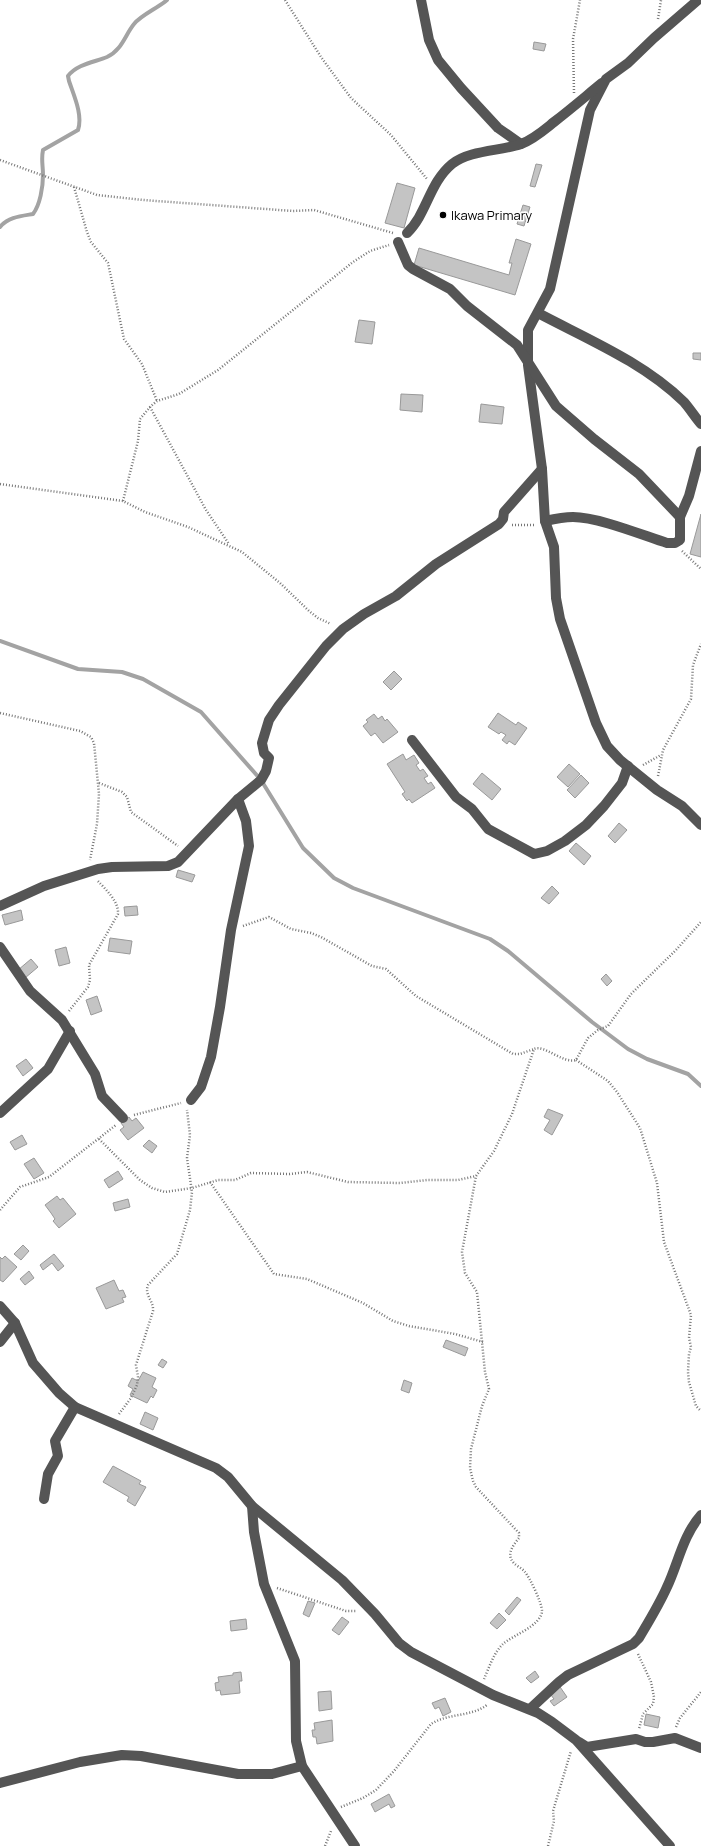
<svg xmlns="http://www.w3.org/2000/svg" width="701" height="1846" viewBox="0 0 701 1846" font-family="Manrope,sans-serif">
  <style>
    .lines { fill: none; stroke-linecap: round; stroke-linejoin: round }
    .stream { stroke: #a3a3a3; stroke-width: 4 }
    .building { fill: #c4c4c4; stroke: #999 }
    .path { stroke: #777; stroke-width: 2.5; stroke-dasharray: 1 2; stroke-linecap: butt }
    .minor { stroke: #555; stroke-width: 10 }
    .poi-dot { fill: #000; stroke: #fff; stroke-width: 1.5 }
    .labels { text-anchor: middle; stroke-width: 3; stroke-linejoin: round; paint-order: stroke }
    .poi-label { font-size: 13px; fill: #000; stroke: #fff; text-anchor: start }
  </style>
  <rect width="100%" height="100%" fill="#fff"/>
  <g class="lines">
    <g class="stream">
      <path d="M0 227C8 217 21 216 33 214 40 205 43 187 43 175 43 165 41 160 43 150L78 130C83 115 74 96 69 81L68 76C77 64 95 62 107 57 122 50 125 35 134 24 141 15 158 8 167 0"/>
      <polyline points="0,641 78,669 122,672 143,679 201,712 261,780 303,848 334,878 353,888 490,939 508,951 592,1022 628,1049 647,1059 688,1074 701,1086"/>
    </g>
  </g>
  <g class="building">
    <polygon points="534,42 546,44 544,51 533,49"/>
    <polygon points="536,164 542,165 535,187 530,186"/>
    <polygon points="397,183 415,188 404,228 385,223"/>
    <polygon points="523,205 530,207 524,226 517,224"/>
    <polygon points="516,239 531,244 515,295 414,265 419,248 509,275 512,263 509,263"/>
    <polygon points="359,320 375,322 372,344 355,342"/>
    <polygon points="693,353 701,353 701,360 693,359"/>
    <polygon points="401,394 423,395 422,412 400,410"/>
    <polygon points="481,404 504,407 502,424 479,422"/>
    <polygon points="701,514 701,557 690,554"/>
    <polygon points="394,671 402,679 391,690 383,682"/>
    <polygon points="498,713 516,725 518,722 527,728 515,745 509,741 507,744 502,740 506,735 501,732 499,734 488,727"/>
    <polygon points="374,714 378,719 382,716 385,721 387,719 398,732 383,743 375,733 371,736 363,726 368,722 366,720"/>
    <polygon points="403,754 406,760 414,755 419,763 416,765 420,771 423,769 428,776 424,778 428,784 431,782 435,788 412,803 409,799 407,801 402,794 405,792 387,764"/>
    <polygon points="569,764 580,774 568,787 557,777"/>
    <polygon points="482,773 501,789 492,800 473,784"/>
    <polygon points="581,775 589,783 575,798 567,790"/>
    <polygon points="619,823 627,830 615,843 608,836"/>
    <polygon points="576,843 591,856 584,865 569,851"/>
    <polygon points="178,870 195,875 192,882 176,877"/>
    <polygon points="552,886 559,893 549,904 541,898"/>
    <polygon points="137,906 138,915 125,916 124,907"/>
    <polygon points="21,910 23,920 5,925 2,915"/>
    <polygon points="110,938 132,941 130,954 108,951"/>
    <polygon points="66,947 70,963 59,966 55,950"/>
    <polygon points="31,959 38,967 25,978 18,970"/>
    <polygon points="606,974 612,981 607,986 601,979"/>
    <polygon points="97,996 102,1011 91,1015 86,1000"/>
    <polygon points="26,1059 33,1068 23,1076 16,1066"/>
    <polygon points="548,1109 563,1115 552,1135 544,1130 550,1120 544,1117"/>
    <polygon points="129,1117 132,1121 136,1118 144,1128 128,1140 120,1130 124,1127 121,1123"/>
    <polygon points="22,1135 27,1144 15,1150 10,1142"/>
    <polygon points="149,1140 157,1146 152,1153 143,1146"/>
    <polygon points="34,1158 44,1173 34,1179 24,1164"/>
    <polygon points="118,1171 123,1179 109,1188 104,1180"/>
    <polygon points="57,1196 60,1200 63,1198 76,1214 59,1228 53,1221 55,1219 51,1213 45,1205"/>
    <polygon points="128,1199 130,1207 115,1211 113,1203"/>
    <polygon points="23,1245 29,1251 21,1260 14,1254"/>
    <polygon points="54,1254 64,1266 58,1271 52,1263 43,1270 40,1265"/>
    <polygon points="5,1256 17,1267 3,1282 0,1280 0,1257 2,1259"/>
    <polygon points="29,1271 34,1278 25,1285 20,1279"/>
    <polygon points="114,1280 119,1291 123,1290 126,1297 122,1298 124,1302 106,1309 96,1288"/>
    <polygon points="446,1340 468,1348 465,1356 443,1347"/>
    <polygon points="162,1359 167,1362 163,1368 158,1365"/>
    <polygon points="143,1372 156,1378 152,1387 157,1390 153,1398 151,1396 147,1403 130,1395 133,1389 128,1386 132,1378 138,1381"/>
    <polygon points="404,1380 412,1383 409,1393 401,1390"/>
    <polygon points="145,1412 158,1418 153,1430 140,1424"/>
    <polygon points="113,1466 141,1481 139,1484 146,1487 135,1506 127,1501 129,1497 103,1482"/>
    <polygon points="517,1597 521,1600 509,1615 505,1611"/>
    <polygon points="308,1601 315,1603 309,1617 303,1614"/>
    <polygon points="499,1613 506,1620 497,1629 490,1623"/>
    <polygon points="342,1617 349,1622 339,1635 332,1630"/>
    <polygon points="246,1619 247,1629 231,1631 230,1621"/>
    <polygon points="535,1671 539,1677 531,1683 526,1678"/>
    <polygon points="241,1672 242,1681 239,1681 240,1693 221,1695 220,1690 216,1691 215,1683 219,1682 218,1677 233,1675 233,1673"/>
    <polygon points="558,1684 567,1697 554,1706 550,1701 554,1699 551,1695"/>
    <polygon points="331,1691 332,1709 319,1711 318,1692"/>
    <polygon points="445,1698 451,1712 443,1716 439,1707 435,1709 432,1703"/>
    <polygon points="646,1714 660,1717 658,1728 644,1725"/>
    <polygon points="332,1720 333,1741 317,1744 316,1737 313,1737 312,1730 315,1730 314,1723"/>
    <polygon points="389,1794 395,1806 391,1808 389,1804 375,1812 371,1804"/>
  </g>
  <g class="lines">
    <g class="path">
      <polyline points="285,0 321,57 351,98 391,135 427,179"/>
      <polyline points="658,19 661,0"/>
      <polyline points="574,93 573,39 580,0"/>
      <polyline points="0,160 97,195 143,200 293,211 314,210 393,233"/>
      <polyline points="74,187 87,232 91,242 108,263 124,339 142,364 157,401"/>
      <polyline points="150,407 206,510 229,544"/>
      <polyline points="0,484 123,501 145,512 188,527 242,552 280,583 309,611 318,618 331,624"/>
      <polyline points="123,501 138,441 140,419 150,407 157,401 179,394 218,370 353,262 370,251 389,245"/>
      <polyline points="512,525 534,525"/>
      <polyline points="682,551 701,569"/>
      <polyline points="0,713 80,731 91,737 94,743 99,794 97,824 90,860"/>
      <polyline points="643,765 661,755"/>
      <polyline points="658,776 663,750 691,699 693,665 701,644"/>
      <polyline points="99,783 122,792 127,797 131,812 178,846"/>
      <polyline points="243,926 269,917 291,929 311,933 321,937 372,966 386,969 416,996 513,1054 520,1054 534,1049"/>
      <path d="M69 1011 88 987 90 980 89 965 118 914C119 901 105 889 97 880"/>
      <polyline points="576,1060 608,1081 617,1092 640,1128 657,1183 664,1242 691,1315 689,1338 691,1347 689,1354 688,1372 689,1382 696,1406 701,1411"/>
      <polyline points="134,1115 181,1103"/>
      <polyline points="99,1139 140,1180 152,1188 165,1192 192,1188 218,1180 235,1180 251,1173 290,1174 307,1172 348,1182 400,1183 427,1180 458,1180 476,1176"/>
      <polyline points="210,1182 274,1274 307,1279 363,1303 393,1321 409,1326 455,1334 483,1342"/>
      <polyline points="0,1210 20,1187 49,1177 116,1125"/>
      <path d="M119 1414 131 1398 137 1385 138 1377 136 1365 153 1311C154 1301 144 1295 148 1285L177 1254 190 1210 192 1192 187 1158 190 1135 187 1110"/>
      <polyline points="277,1588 346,1611 357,1611"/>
      <polyline points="638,1654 651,1682 654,1697 653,1704 643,1714 639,1729"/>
      <path d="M484 1679C489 1668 494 1652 503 1644 513 1635 541 1626 542 1611 542 1603 530 1578 525 1572 522 1568 516 1566 513 1562 506 1554 514 1544 519 1538V1533L476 1487 473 1481 470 1468 471 1449 482 1406 489 1389 485 1372 477 1292 465 1273 462 1252 476 1176 494 1151 512 1114 534 1049C544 1044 563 1064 576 1060L588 1038 598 1030 608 1026 631 994 676 950 701 922"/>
      <polyline points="676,1727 680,1718 701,1692"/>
      <path d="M341 1807 363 1798 376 1790 394 1771 431 1724C448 1713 471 1717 487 1705"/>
      <polyline points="325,1846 331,1831"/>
      <polyline points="548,1846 554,1821 553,1811 571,1751"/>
    </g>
    <g class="minor">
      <polyline points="421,0 429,40 438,60 461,88 498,128 521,144"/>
      <polyline points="698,0 654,38 628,63 606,79 590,110 550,289 528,330 528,365 542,469 545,521 554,547 556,598 560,619 596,723 607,746 620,760 657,790 682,806 701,825"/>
      <path d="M407 233C427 214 429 183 452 164 469 150 501 151 521 144 534 139 544 130 554 122 571 109 586 96 602 83"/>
      <polyline points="398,242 408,265 413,269 450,289 467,306 517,345 556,406 594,439 639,474 680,517"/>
      <path d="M538 313C587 339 643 362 684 402 690 409 695 417 701 424"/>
      <path d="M545 521C554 519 563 517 573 517 598 517 642 535 667 543H675L680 540V517L689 496 701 451"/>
      <polyline points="412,740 456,797 472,809 488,829 534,854 547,851 565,841 586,825 604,806 622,783 628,766"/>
      <polyline points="0,906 44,886 98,869 112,867 168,866 178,862 238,799 261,780 266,771 269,758 264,753 262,743 269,720 279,705 326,646 343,629 364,614 396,596 436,564 499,524 503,519 504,512 542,469"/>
      <polyline points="0,947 30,991 62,1020 95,1074 102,1096 123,1118"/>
      <polyline points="191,1100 201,1087 211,1057 220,1007 231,930 249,846 246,821 238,799"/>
      <polyline points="0,1113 48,1069 70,1031"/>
      <polyline points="0,1306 15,1323 33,1363 59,1393 75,1407 216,1468 228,1477 252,1506 342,1580 375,1614 399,1643 411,1652 493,1695 538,1713 552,1722 576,1740 670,1846"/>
      <polyline points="0,1342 15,1323"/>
      <polyline points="44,1499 48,1474 58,1456 55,1441 75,1407"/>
      <polyline points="252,1506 254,1532 264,1584 295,1661 296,1741 302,1766 355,1846"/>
      <path d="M530 1709 559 1682 568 1675 633 1644 639 1638C649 1621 659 1605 667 1587 678 1564 683 1535 701 1515"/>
      <polyline points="579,1742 587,1747 636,1739 645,1742 653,1742 675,1738 701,1748"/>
      <polyline points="0,1783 80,1762 122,1755 141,1756 238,1774 272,1774 302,1766"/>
    </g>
  </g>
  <circle class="poi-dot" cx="443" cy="215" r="4"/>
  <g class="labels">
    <g class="poi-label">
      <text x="451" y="220">Ikawa Primary</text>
    </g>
  </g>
</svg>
